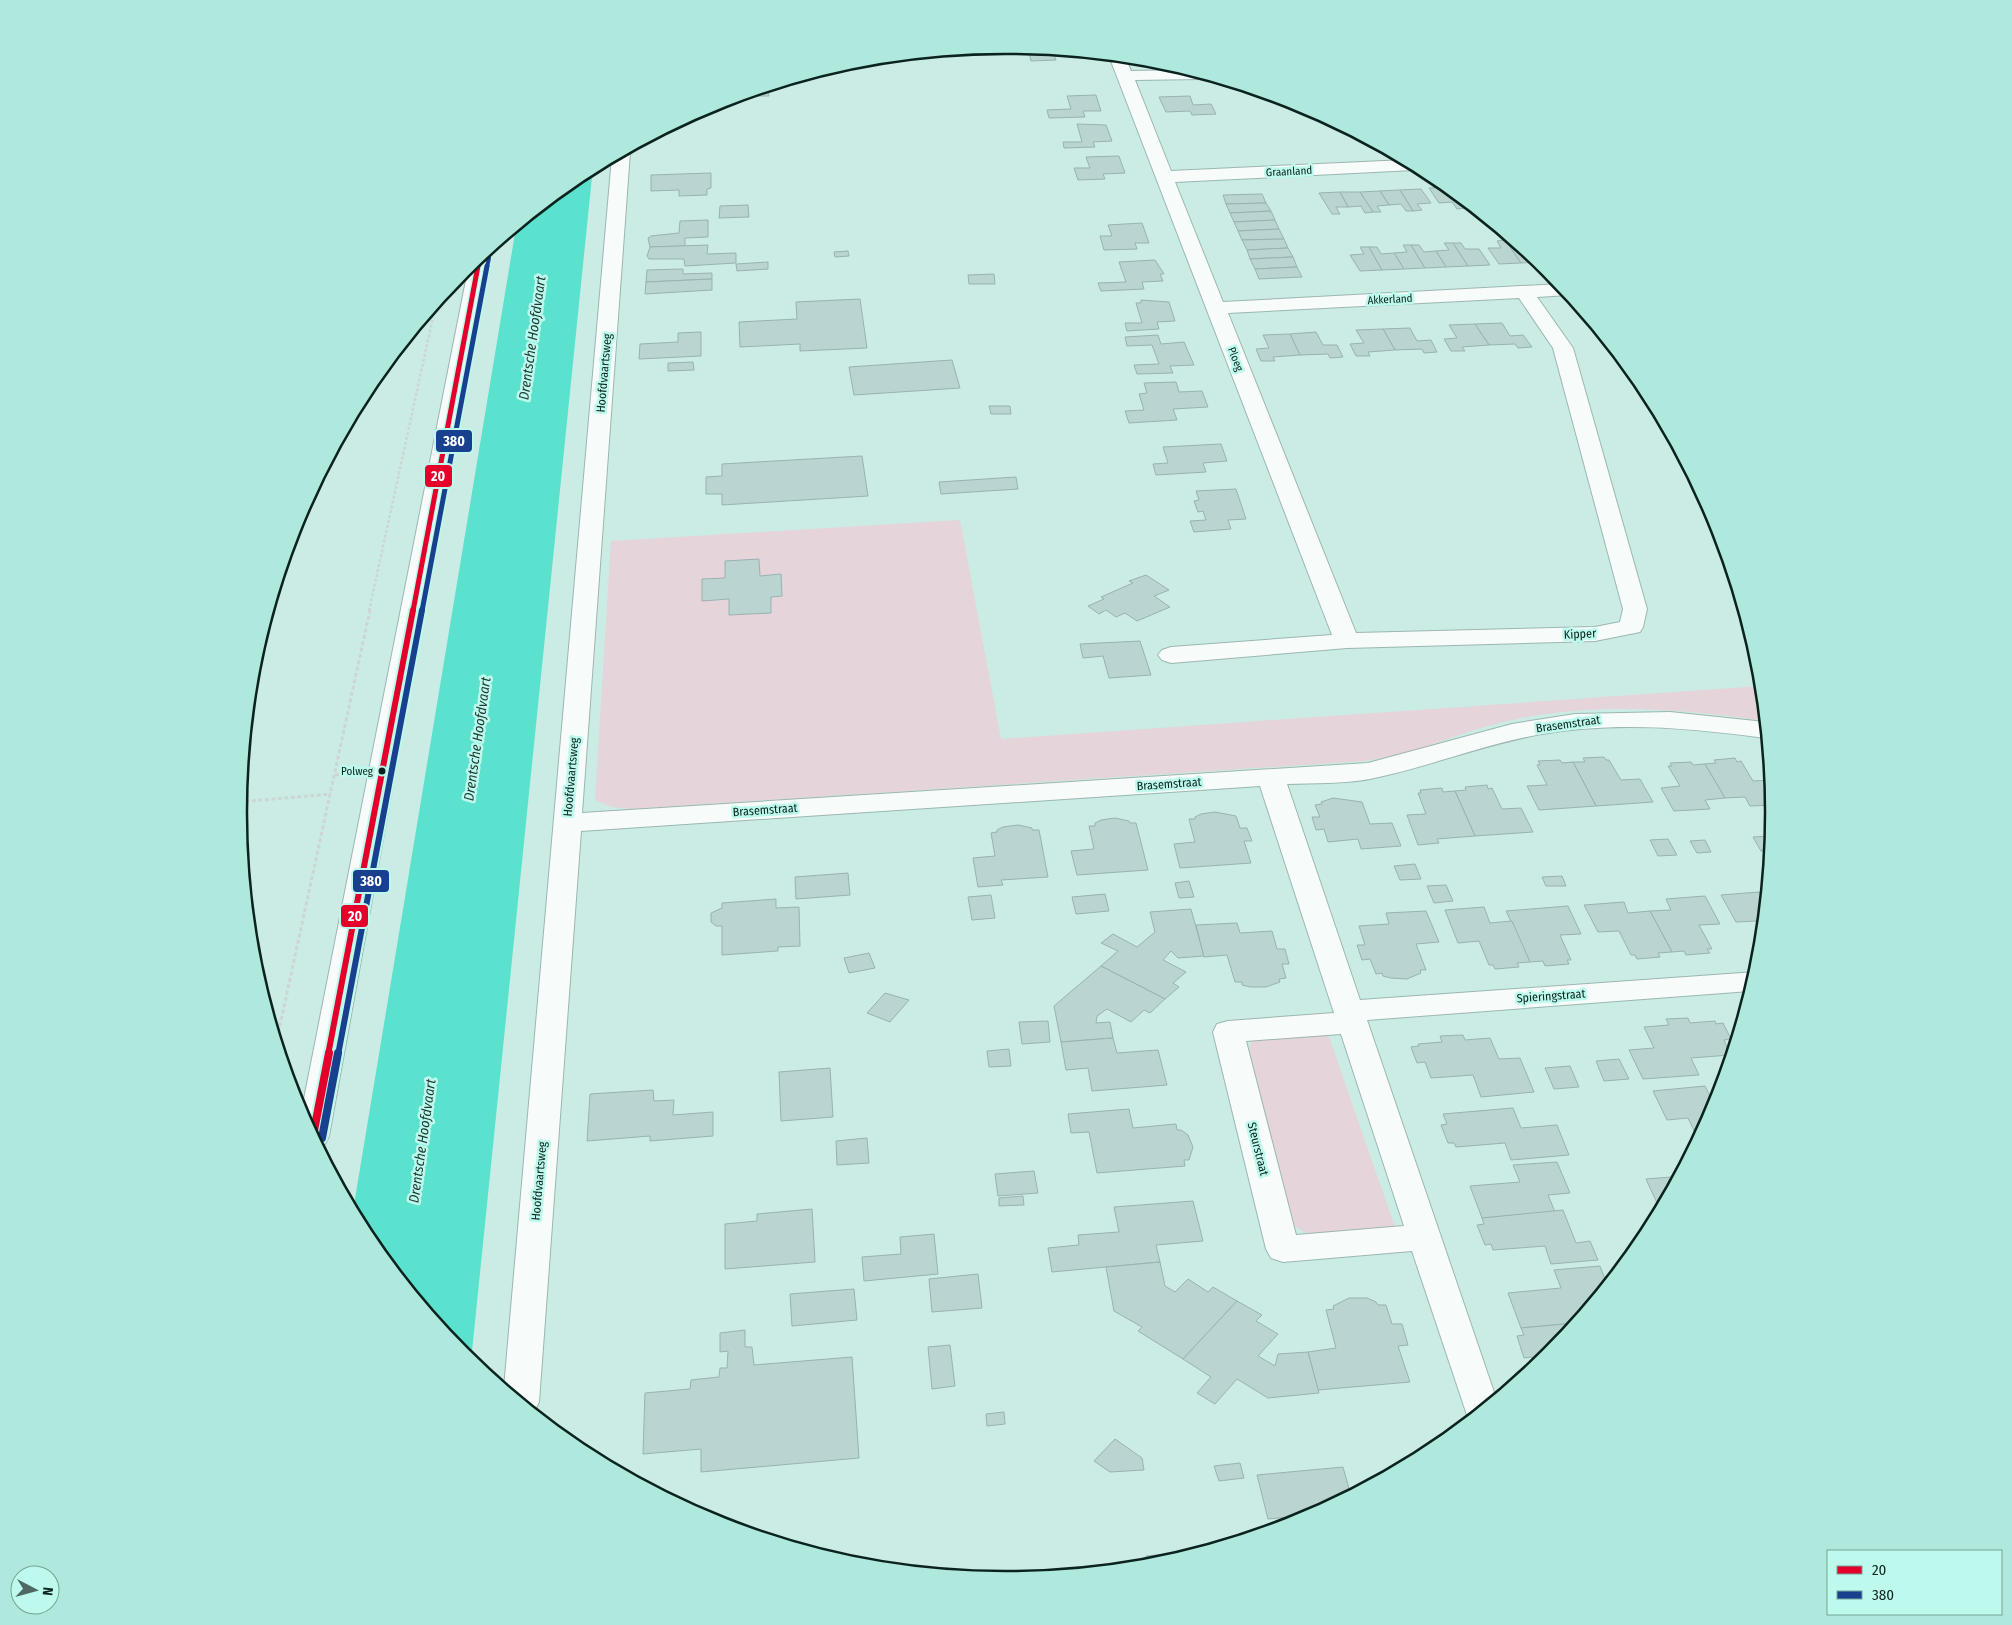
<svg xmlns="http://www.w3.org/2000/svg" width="2012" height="1625" viewBox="0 0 2012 1625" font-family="'Fira Sans Condensed',sans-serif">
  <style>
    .green { fill: #e5d4d9 }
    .water { fill: #5be2ce }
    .building { fill: #b9d4d1; stroke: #98b3b1 }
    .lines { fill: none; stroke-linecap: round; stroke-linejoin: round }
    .minor-casing { stroke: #9cb6b0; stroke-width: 2 }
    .path-far1 { stroke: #ccd6d4; stroke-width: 2.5; stroke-dasharray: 3 2; stroke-linecap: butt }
    .path { stroke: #ccd6d4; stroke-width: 3; stroke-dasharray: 4 2.5; stroke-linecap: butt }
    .minor { fill: #f7fcfb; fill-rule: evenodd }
    .bus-1-far3-casing { stroke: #bdf9ec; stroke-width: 6 }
    .bus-1-far2-casing { stroke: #bdf9ec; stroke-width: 8 }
    .bus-1-far1-casing { stroke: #bdf9ec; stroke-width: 10 }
    .bus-1-casing { stroke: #bdf9ec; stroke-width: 12 }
    .bus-2-far3-casing { stroke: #bdf9ec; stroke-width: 6 }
    .bus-2-far2-casing { stroke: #bdf9ec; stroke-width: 8 }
    .bus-2-far1-casing { stroke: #bdf9ec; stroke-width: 10 }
    .bus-2-casing { stroke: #bdf9ec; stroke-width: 12 }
    .bus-1-far3 { stroke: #e4002b; stroke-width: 4 }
    .bus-1-far2 { stroke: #e4002b; stroke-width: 5 }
    .bus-1-far1 { stroke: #e4002b; stroke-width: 6 }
    .bus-1 { stroke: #e4002b; stroke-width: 8 }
    .bus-2-far3 { stroke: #19408f; stroke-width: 4 }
    .bus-2-far2 { stroke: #19408f; stroke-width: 5 }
    .bus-2-far1 { stroke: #19408f; stroke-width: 6 }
    .bus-2 { stroke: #19408f; stroke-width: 8 }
    .bus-dot { fill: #0b231e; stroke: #bdf9ec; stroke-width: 2 }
    .labels { text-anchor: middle; stroke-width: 5; stroke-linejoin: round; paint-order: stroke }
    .far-street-label { font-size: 11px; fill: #0b231e; stroke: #bdf9ec }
    .bus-label { font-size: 11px; fill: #0b231e; stroke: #bdf9ec; text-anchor: end }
    .street-label { font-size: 12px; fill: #0b231e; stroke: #bdf9ec }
    .water-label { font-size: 14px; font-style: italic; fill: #1d3732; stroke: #bdf9ec }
    .rim { fill: none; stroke: #0b231e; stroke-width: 2.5 }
    .line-badge { stroke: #bdf9ec; stroke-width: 2 }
    .badge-label { font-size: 14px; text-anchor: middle; font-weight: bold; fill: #fff }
  </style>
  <rect width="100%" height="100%" fill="#caece4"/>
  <g class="green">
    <path d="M960 520 1001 739 1761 686 1765 721C1676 708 1580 701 1492 725 1464 732 1437 744 1409 752 1395 756 1379 758 1365 761L631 809 611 807 595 800 611 541Z"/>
    <polygon points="1328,1034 1396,1230 1312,1237 1292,1224 1245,1059 1252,1040"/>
  </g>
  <polygon class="water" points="593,167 471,1361 463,1355 368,1239 353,1211 516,227 580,174"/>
  <g class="building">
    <polygon points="1032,48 1076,52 1053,53 1056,60 1031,61 1029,53 1034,53"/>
    <polygon points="759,89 767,89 769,96 736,96"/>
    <polygon points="1096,95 1101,111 1083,111 1085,117 1049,118 1047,110 1071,109 1067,96"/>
    <polygon points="1190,96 1193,105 1211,104 1216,114 1192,115 1190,111 1166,112 1159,97"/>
    <polygon points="1077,124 1106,125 1112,141 1093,142 1095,147 1064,148 1063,142 1082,142"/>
    <polygon points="1119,156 1125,173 1103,174 1105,179 1078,180 1074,168 1090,168 1086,157"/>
    <polygon points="711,173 711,188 707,189 707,195 679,196 679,190 651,191 651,175"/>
    <polygon points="1448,187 1453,192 1465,208 1457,209 1452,202 1439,203 1429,188"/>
    <polygon points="1421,189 1431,203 1417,204 1422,210 1413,211 1400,190"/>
    <polygon points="1400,190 1413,211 1406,211 1401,204 1389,205 1380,191"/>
    <polygon points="1380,191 1389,205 1377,206 1381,212 1373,212 1360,192"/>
    <polygon points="1340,192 1360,192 1373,212 1365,213 1361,206 1348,207"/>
    <polygon points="1340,192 1348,207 1336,207 1340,214 1332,214 1319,193"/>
    <polygon points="1453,192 1471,206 1472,208 1465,208"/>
    <polygon points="1262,194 1266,203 1226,204 1223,195"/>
    <polygon points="1266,203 1271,211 1230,213 1226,204"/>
    <polygon points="748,205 749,217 719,218 720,206"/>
    <polygon points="1271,211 1275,220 1234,222 1230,213"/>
    <polygon points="708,220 708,237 685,238 685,246 650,247 648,238 651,236 679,233 680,221"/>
    <polygon points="1275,220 1279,229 1238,231 1234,222"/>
    <polygon points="1142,223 1149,243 1135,243 1137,249 1104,250 1100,236 1112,236 1108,225"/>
    <polygon points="1279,229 1284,239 1242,240 1238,231"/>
    <polygon points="1284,239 1288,248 1247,250 1242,240"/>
    <polygon points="1505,240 1512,240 1518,247 1540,262 1521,263"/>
    <polygon points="1505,240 1521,263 1499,264 1488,248 1501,248 1497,241"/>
    <polygon points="1444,243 1453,243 1468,266 1446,267 1436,251 1449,250"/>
    <polygon points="1453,243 1461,243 1465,249 1479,249 1490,265 1468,266"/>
    <polygon points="708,245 707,254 736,253 736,263 685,266 684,259 649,259 647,256 650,247"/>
    <polygon points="1403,245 1411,245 1425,268 1404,269 1394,253 1407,252"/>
    <polygon points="1411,245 1419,245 1424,252 1436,251 1446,267 1425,268"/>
    <polygon points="1360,247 1369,247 1382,270 1360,271 1350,255 1364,254"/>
    <polygon points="1369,247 1377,247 1381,254 1394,253 1404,269 1382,270"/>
    <polygon points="1288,248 1293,257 1250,259 1247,250"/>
    <polygon points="848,251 849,256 835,257 834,252"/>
    <polygon points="1293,257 1297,267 1255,269 1250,259"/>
    <polygon points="1155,260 1164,274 1160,274 1163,281 1142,282 1144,289 1101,291 1098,283 1126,282 1119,262"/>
    <polygon points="768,262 768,269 737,271 736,264"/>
    <polygon points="1297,267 1302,277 1259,279 1255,269"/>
    <polygon points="683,269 683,274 712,273 712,279 646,282 647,270"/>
    <polygon points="994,274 995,284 969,284 968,275"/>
    <polygon points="712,279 712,290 645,294 646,282"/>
    <polygon points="860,299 867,348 800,351 800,344 740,347 739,322 797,319 796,302"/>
    <polygon points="1141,300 1169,302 1175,321 1157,322 1159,329 1127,331 1125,323 1142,323 1136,303 1141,303"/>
    <polygon points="1502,323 1510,336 1523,335 1532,347 1518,348 1515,344 1489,345 1475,324"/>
    <polygon points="1475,324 1489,345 1462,347 1465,351 1451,351 1444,339 1457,338 1449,325"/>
    <polygon points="1410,328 1417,341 1431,340 1437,352 1424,353 1422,349 1395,350 1383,329"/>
    <polygon points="1383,329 1395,350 1368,352 1370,356 1356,356 1350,344 1364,343 1356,330"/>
    <polygon points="701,332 701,356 639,359 640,344 678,342 678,333"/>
    <polygon points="1316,332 1323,345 1337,345 1343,357 1330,358 1328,354 1300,355 1290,334"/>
    <polygon points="1290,334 1300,355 1273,357 1275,361 1261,361 1256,349 1269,348 1263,335"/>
    <polygon points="1158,335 1161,344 1184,342 1194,365 1170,366 1173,373 1137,374 1134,365 1159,364 1152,345 1127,346 1125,337"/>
    <polygon points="952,360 960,388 854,395 849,367"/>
    <polygon points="693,362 694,370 668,371 668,363"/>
    <polygon points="1176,382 1179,392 1202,391 1208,407 1173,409 1177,420 1129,423 1125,411 1144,410 1139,394 1147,393 1144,383"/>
    <polygon points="989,406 1010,406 1011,414 991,414"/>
    <polygon points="1221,444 1227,461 1203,463 1206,472 1156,475 1153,464 1168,463 1163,447"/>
    <polygon points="862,456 868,496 722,505 722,494 706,494 706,477 722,476 722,464"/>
    <polygon points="1016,477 1018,489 941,494 939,482"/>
    <polygon points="1236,489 1246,519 1228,520 1231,529 1194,532 1190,521 1206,520 1203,511 1198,512 1194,501 1199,500 1196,491"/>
    <polygon points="759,559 760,576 781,574 782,596 771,597 771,613 729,615 729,599 702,601 702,579 725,578 725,561"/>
    <polygon points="1146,575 1169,590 1154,596 1170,607 1137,621 1125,613 1116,617 1106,610 1099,614 1088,606 1104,599 1101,597 1133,583 1129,581"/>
    <polygon points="1140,641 1151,675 1109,678 1103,656 1083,658 1080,644"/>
    <polygon points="1604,757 1606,760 1609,760 1621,780 1640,779 1653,802 1596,806 1573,762 1585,762 1583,758"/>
    <polygon points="1735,758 1737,762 1741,761 1753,781 1770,780 1773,805 1750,806 1745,797 1725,798 1705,764 1716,763 1714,760"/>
    <polygon points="1560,760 1562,763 1573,762 1596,806 1539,810 1527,786 1547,785 1537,765 1540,764 1538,761"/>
    <polygon points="1691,762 1693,765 1705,764 1725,798 1705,800 1710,809 1674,811 1661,788 1680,786 1668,766 1672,766 1670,763"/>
    <polygon points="1487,785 1488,789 1492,788 1502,809 1521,808 1533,832 1475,836 1455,791 1466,790 1465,787"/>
    <polygon points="1442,788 1443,792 1455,791 1475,836 1437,839 1439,843 1418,845 1407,815 1426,814 1418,793 1421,793 1420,790"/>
    <polygon points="1333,798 1362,802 1370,824 1392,823 1401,846 1361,849 1358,839 1328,842 1324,829 1316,830 1312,817 1320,817 1315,805 1322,804 1321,802"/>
    <polygon points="1215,812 1236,816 1240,828 1247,828 1252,841 1244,841 1251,863 1180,868 1174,844 1195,842 1189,819 1195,819 1195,817 1201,814"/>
    <polygon points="1115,818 1129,821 1130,823 1136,823 1148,870 1077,875 1071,851 1094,849 1089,826 1095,826 1095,823 1101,820"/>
    <polygon points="1018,825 1032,828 1032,830 1039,830 1048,877 1001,880 1003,885 978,887 973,858 995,856 991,833 997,832 997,830 1003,827"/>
    <polygon points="1771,836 1770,850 1761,851 1753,837"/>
    <polygon points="1668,839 1677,855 1658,856 1650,840"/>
    <polygon points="1705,840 1711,852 1697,853 1690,841"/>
    <polygon points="1415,864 1421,879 1400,880 1394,866"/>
    <polygon points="848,873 850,895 796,899 795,877"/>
    <polygon points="1562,876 1566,886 1546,886 1542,877"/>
    <polygon points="1189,881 1194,897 1179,898 1175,883"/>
    <polygon points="1446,885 1453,901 1434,903 1427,886"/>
    <polygon points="1759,892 1765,902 1762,931 1756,921 1736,922 1721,895"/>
    <polygon points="1105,894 1109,911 1076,914 1072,897"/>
    <polygon points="991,895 995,918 972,920 968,897"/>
    <polygon points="1705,896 1720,924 1699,925 1712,949 1707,949 1710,953 1686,955 1684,951 1672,952 1650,911 1671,910 1666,899"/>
    <polygon points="776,899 776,908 799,907 800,946 778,947 778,951 722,955 722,926 716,926 711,922 711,913 722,908 722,903"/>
    <polygon points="1624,902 1628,913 1650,911 1672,952 1658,953 1660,957 1637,959 1635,955 1631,955 1619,931 1598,932 1584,905"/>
    <polygon points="1568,906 1581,934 1560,935 1571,960 1567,960 1569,964 1545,966 1543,961 1530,962 1506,911"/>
    <polygon points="1484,907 1490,923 1512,921 1530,962 1517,963 1519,967 1495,969 1493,965 1489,965 1479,941 1458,943 1445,910"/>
    <polygon points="1191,909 1204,956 1178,958 1171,951 1163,960 1186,972 1173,983 1179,987 1165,999 1101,966 1118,951 1101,943 1113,934 1137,947 1155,932 1150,912"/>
    <polygon points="1426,911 1439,942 1416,944 1426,970 1420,970 1421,973 1407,979 1391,978 1383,976 1382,973 1376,974 1370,959 1362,960 1357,945 1365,945 1359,926 1389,924 1386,913"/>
    <polygon points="1237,923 1240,933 1272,931 1277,949 1285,949 1289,964 1282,964 1286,978 1279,979 1280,982 1266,987 1250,987 1242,985 1242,982 1235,982 1227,955 1204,957 1196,925"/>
    <polygon points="869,953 875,968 849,973 844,958"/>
    <polygon points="1101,966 1165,999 1150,1013 1144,1010 1131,1022 1107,1009 1097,1016 1096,1023 1110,1022 1113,1038 1061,1042 1054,1006"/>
    <polygon points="885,993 909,1000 890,1022 867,1013"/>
    <polygon points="1688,1018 1690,1023 1715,1021 1716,1024 1723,1023 1731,1039 1724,1040 1730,1055 1691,1058 1699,1075 1643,1079 1629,1050 1654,1048 1644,1027 1669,1025 1666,1019"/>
    <polygon points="1048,1021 1050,1042 1022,1044 1019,1022"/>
    <polygon points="1463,1035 1465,1040 1490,1038 1499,1059 1520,1058 1534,1092 1481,1097 1473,1075 1431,1078 1425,1062 1417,1063 1411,1047 1419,1046 1418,1044 1442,1042 1440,1036"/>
    <polygon points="1113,1038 1117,1053 1158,1050 1167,1085 1092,1091 1088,1068 1066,1070 1061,1042"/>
    <polygon points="1009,1049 1011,1066 989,1067 987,1051"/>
    <polygon points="1619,1059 1629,1079 1604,1081 1596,1061"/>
    <polygon points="1570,1066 1579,1087 1554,1089 1545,1068"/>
    <polygon points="830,1068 833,1117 781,1121 779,1072"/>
    <polygon points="1705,1086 1713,1102 1716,1102 1698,1139 1688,1118 1667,1120 1653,1091"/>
    <polygon points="653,1090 654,1101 674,1100 673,1115 713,1112 713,1136 650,1141 650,1136 587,1141 590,1094"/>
    <polygon points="1513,1108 1521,1128 1557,1125 1569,1155 1511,1160 1505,1143 1456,1147 1454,1143 1448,1143 1441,1125 1447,1124 1443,1114"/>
    <polygon points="1129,1109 1133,1128 1176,1124 1177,1130 1181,1130 1188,1135 1193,1147 1189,1160 1184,1160 1185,1166 1097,1173 1089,1132 1071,1133 1068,1114"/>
    <polygon points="867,1138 869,1163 837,1165 836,1141"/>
    <polygon points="1557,1162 1570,1193 1548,1195 1555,1212 1482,1218 1470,1186 1520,1182 1513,1165"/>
    <polygon points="1034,1171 1038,1193 998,1196 995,1174"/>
    <polygon points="1671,1177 1674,1183 1664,1202 1657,1203 1646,1179"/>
    <polygon points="1023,1196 1024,1205 999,1206 999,1198"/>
    <polygon points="1193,1201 1203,1241 1156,1245 1160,1262 1052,1272 1048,1248 1079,1245 1078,1235 1119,1232 1114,1207"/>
    <polygon points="812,1209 815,1262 725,1269 725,1224 757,1221 757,1214"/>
    <polygon points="1563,1210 1576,1243 1590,1241 1598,1260 1551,1264 1545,1246 1493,1250 1491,1244 1485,1245 1477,1225 1484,1224 1482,1218"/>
    <polygon points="934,1234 938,1274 864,1281 862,1257 901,1254 900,1237"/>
    <polygon points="1160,1262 1165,1286 1175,1292 1188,1279 1208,1292 1213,1287 1237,1301 1183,1359 1138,1331 1142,1327 1114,1311 1106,1267"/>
    <polygon points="1600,1266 1607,1284 1575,1323 1521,1328 1508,1293 1561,1288 1554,1270"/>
    <polygon points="978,1274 982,1308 932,1312 929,1279"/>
    <polygon points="854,1289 857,1320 792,1326 790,1294"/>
    <polygon points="1349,1298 1367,1298 1376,1302 1378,1305 1386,1305 1392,1324 1402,1324 1408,1345 1398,1346 1410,1382 1318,1390 1308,1352 1336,1348 1326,1310 1334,1309 1333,1306"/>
    <polygon points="1237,1301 1262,1315 1256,1321 1278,1334 1258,1356 1275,1366 1278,1354 1308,1352 1319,1393 1268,1398 1237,1379 1215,1404 1197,1393 1211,1377 1183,1359"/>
    <polygon points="1575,1323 1548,1355 1539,1363 1534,1364 1532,1357 1524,1358 1517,1336 1524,1335 1521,1328"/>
    <polygon points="745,1330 745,1347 752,1347 754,1365 852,1357 859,1458 701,1472 701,1449 643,1454 645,1393 690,1389 691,1380 719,1377 720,1368 727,1368 728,1351 720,1352 720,1333"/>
    <polygon points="950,1345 955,1386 932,1389 928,1347"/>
    <polygon points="1004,1412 1005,1424 987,1426 986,1414"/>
    <polygon points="1115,1439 1142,1458 1144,1470 1110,1472 1094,1461"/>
    <polygon points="1240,1463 1244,1478 1219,1481 1214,1466"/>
    <polygon points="1343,1467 1350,1492 1356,1492 1313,1515 1268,1519 1257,1475"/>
    <polygon points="1189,1552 1190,1555 1148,1566 1146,1556"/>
  </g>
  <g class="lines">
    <g class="minor-casing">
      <g id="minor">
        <path d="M1109 56 1125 57 1131 71 1188 70 1208 76 1201 79 1135 80 1171 171 1406 160 1421 168 1414 170 1175 182 1223 302 1561 284 1569 295 1537 297 1573 348 1647 609 1643 627 1640 632 1595 641 1347 648 1171 663 1162 660 1158 655 1162 650 1171 647 1332 635ZM1519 298 1553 348 1623 609 1620 622 1595 627 1356 633 1228 313Z"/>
        <path d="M627 149 630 152 582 813 1368 763 1512 724 1575 714 1670 712 1765 722V738C1691 728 1616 721 1542 734 1484 744 1429 767 1370 779 1343 784 1314 783 1287 784L1360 1000 1756 972 1750 991 1367 1020 1496 1398 1469 1421 1412 1251 1283 1262 1271 1258 1266 1249 1213 1032 1217 1024 1228 1021 1334 1013 1260 786 581 831 539 1402 534 1413 504 1388 612 157ZM1341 1034 1404 1226 1296 1235 1246 1041Z"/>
        <polygon points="485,252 489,256 329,1136 325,1144 318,1146 301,1114 469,265"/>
      </g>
    </g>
    <polyline class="path-far1" points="369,611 433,317"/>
    <g class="path">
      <polyline points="335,775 347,773"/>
      <polyline points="239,802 331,794"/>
      <polyline points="277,1039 370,610"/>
    </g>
    <use href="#minor" class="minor"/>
    <g class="bus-1-far3-casing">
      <polyline id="bus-1-far3" points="478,267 480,256"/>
    </g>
    <g class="bus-1-far2-casing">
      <polyline id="bus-1-far2" points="413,611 478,266"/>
    </g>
    <g class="bus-1-far1-casing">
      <polyline id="bus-1-far1" points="328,1055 413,610"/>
    </g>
    <g class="bus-1-casing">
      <polyline id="bus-1" points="313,1136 329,1053"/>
    </g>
    <g class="bus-2-far3-casing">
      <polyline id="bus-2-far3" points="487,267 489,258"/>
    </g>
    <g class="bus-2-far2-casing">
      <polyline id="bus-2-far2" points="422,611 487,266"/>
    </g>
    <g class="bus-2-far1-casing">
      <polyline id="bus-2-far1" points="338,1055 422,610"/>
    </g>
    <g class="bus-2-casing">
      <polyline id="bus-2" points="322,1138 338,1053"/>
    </g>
    <use href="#bus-1-far3" class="bus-1-far3"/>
    <use href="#bus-1-far2" class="bus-1-far2"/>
    <use href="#bus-1-far1" class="bus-1-far1"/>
    <use href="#bus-1" class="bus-1"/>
    <use href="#bus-2-far3" class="bus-2-far3"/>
    <use href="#bus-2-far2" class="bus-2-far2"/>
    <use href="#bus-2-far1" class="bus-2-far1"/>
    <use href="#bus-2" class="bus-2"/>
  </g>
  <circle class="bus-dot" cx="382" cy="771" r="4.5"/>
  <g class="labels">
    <g class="far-street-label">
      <text transform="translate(1289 171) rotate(-3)" y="4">Graanland</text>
      <text transform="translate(1390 299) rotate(-3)" y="4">Akkerland</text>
      <text transform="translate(1236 359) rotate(69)" y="4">Ploeg</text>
    </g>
    <g class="bus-label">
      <text x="373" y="775">Polweg</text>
    </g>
    <g class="street-label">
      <text transform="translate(604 373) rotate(-85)" y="4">Hoofdvaartsweg</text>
      <text transform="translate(1580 634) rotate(-3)" y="4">Kipper</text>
      <text transform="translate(1568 724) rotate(-8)" y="4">Brasemstraat</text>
      <text transform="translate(571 777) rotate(-85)" y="4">Hoofdvaartsweg</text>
      <text transform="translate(1169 784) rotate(-4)" y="4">Brasemstraat</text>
      <text transform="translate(765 810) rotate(-4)" y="4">Brasemstraat</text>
      <text transform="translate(1551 996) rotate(-4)" y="4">Spieringstraat</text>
      <text transform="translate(1258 1149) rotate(76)" y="4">Steurstraat</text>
      <text transform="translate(539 1181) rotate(-85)" y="4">Hoofdvaartsweg</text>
    </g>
    <g class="water-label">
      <text transform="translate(532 338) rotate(-82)" y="5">Drentsche Hoofdvaart</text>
      <text transform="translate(477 739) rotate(-82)" y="5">Drentsche Hoofdvaart</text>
      <text transform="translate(422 1141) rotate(-82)" y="5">Drentsche Hoofdvaart</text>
    </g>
  </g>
  <path d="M0 0H2012V1625H0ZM1005 54H1007A758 758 0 0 1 1765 812V813A758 758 0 0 1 1007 1571H1005A758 758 0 0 1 247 813V812A758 758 0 0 1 1005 54Z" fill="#afe8dc" fill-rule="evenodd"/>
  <path class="rim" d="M1005 54H1007A758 758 0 0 1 1765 812V813A758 758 0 0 1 1007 1571H1005A758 758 0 0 1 247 813V812A758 758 0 0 1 1005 54Z"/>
  <g class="line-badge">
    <rect x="435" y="429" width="38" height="24" rx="5" fill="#19408f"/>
    <rect x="424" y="464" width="29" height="24" rx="5" fill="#e4002b"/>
    <rect x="352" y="869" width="38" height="24" rx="5" fill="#19408f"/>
    <rect x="340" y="904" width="29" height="24" rx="5" fill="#e4002b"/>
  </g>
  <g class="badge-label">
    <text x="454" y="446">380</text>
    <text x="438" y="481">20</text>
    <text x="371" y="886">380</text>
    <text x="355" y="921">20</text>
  </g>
  <rect x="1827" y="1550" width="175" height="65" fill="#bdf9ec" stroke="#76a39a"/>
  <rect x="1837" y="1566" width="25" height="8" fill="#e4002b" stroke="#76a39a"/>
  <text x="1872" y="1575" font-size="15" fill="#0b231e">20</text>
  <rect x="1837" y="1591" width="25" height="8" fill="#19408f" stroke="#76a39a"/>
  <text x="1872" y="1600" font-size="15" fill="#0b231e">380</text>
  <g transform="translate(35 1590) rotate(96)"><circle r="24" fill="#bdf9ec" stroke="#76a39a"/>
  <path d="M0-4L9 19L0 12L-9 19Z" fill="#4e6963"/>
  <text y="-8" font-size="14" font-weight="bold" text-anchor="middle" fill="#0b231e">N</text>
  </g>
</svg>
